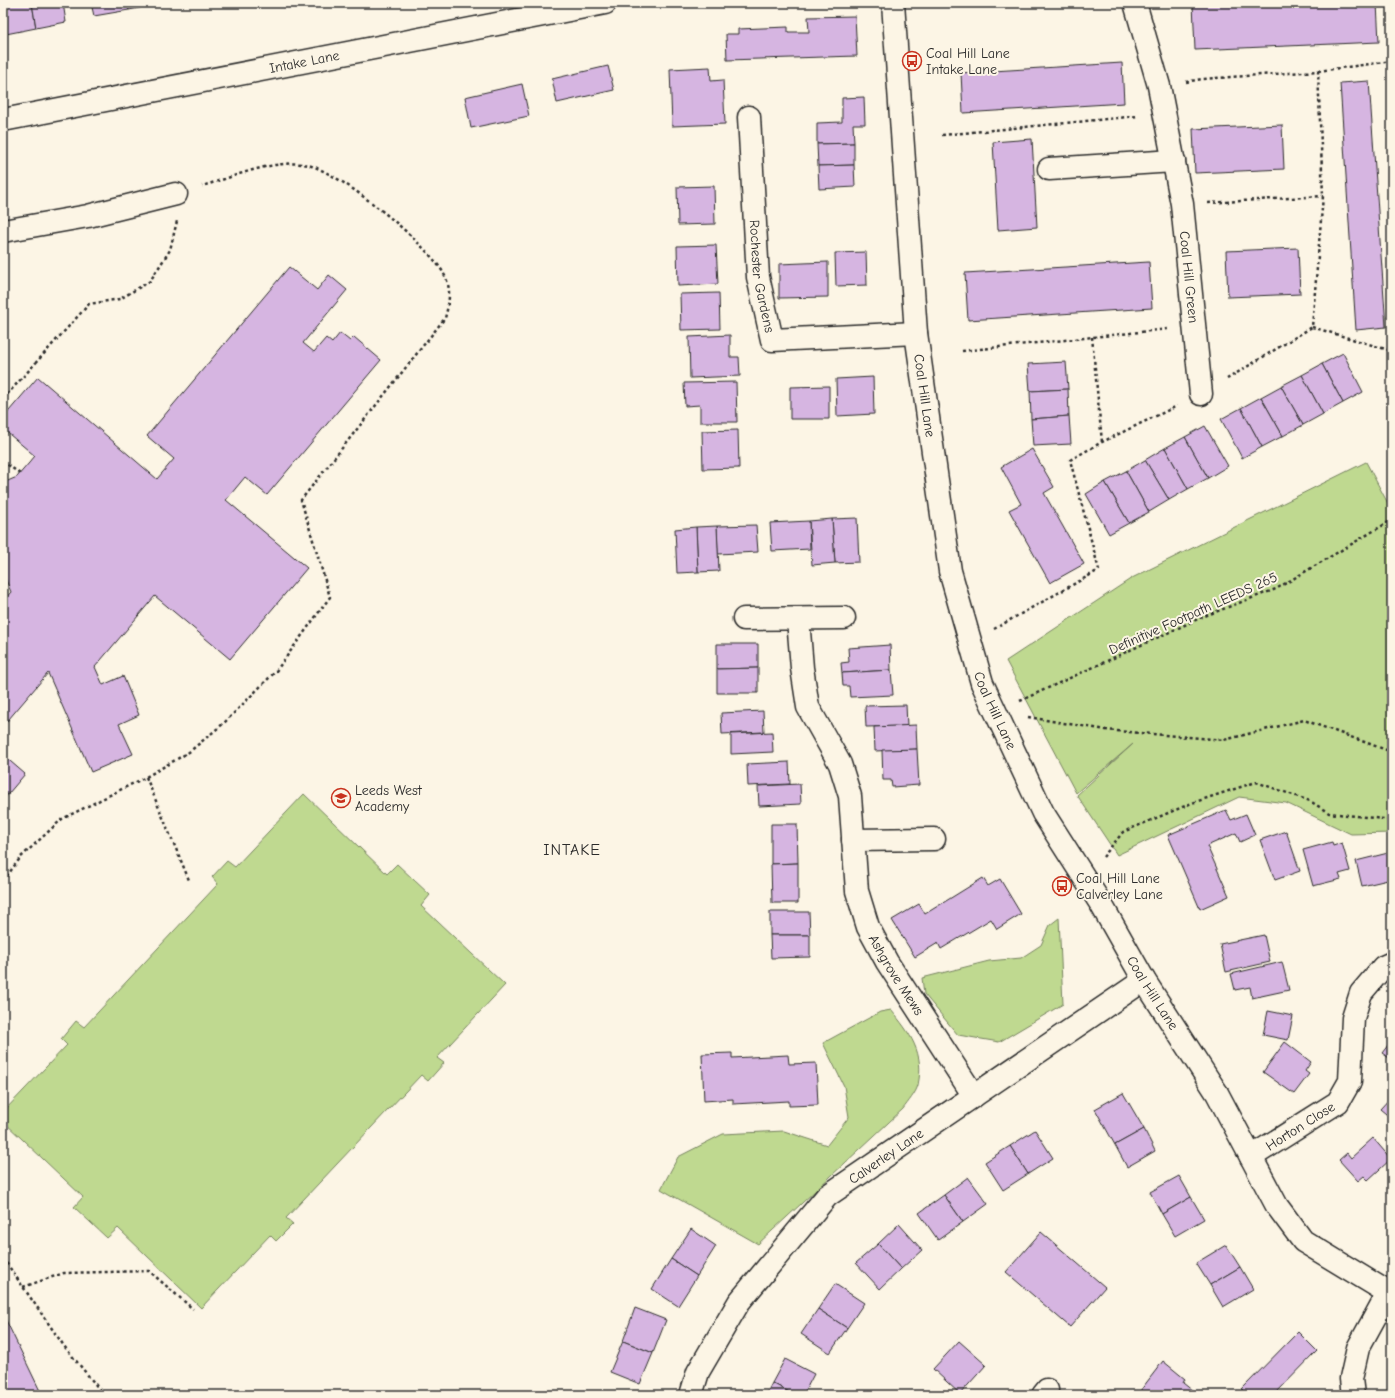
<svg xmlns="http://www.w3.org/2000/svg" width="1395" height="1398" viewBox="0 0 1395 1398" font-family="'Comic Neue',sans-serif">
  <style>
    .green { fill: #bfd990; stroke: #75825e }
    .building { fill: #d6b5e1; stroke: #2b2b2b }
    .lines { fill: none; stroke-linecap: round; stroke-linejoin: round }
    .minor-casing { stroke: #2b2b2b; stroke-width: 25 }
    .path { stroke: #2b2b2b; stroke-width: 2.5; stroke-dasharray: 3 3; stroke-linecap: butt }
    .minor { stroke: #fcf5e5; stroke-width: 22 }
    .labels { text-anchor: middle; stroke-width: 4; stroke-linejoin: round; paint-order: stroke }
    .poi-label { font-size: 14px; fill: #2b2b2b; stroke: #fcf5e5; text-anchor: start }
    .street-label { font-size: 14px; fill: #2b2b2b; stroke: #fcf5e5 }
    .quarter-label { font-size: 16px; letter-spacing: 1px; fill: #2b2b2b; stroke: #fcf5e5 }
  </style>
  <rect width="100%" height="100%" fill="#fcf5e5"/>
  <filter id="ink" filterUnits="userSpaceOnUse"><feTurbulence type="fractalNoise" baseFrequency=".025" numOctaves="2"/><feDisplacementMap in="SourceGraphic" scale="8" xChannelSelector="R" yChannelSelector="G"/><feConvolveMatrix kernelMatrix="1 2 1 2 8 2 1 2 1" color-interpolation-filters="sRGB"/></filter>
  <g filter="url(#ink)">
    <g class="green">
      <polygon points="1366,462 1392,511 1392,833 1351,834 1286,803 1239,797 1117,855 1077,795 1133,744 1076,793 1006,661 1132,578"/>
      <polygon points="304,794 387,874 397,864 430,895 421,906 505,985 437,1058 444,1063 428,1081 421,1075 286,1218 293,1224 276,1241 270,1235 201,1308 118,1228 107,1238 74,1207 83,1197 3,1121 3,1112 67,1045 61,1039 76,1021 84,1027 218,884 212,877 227,861 235,867"/>
      <polygon points="1059,918 1063,1004 999,1042 958,1035 924,994 922,978 989,961 1021,958 1041,945 1050,925"/>
      <path d="M891 1010C910 1033 925 1053 918 1085 916 1093 908 1102 903 1109L758 1244 661 1189 678 1157 723 1134 784 1131 827 1145 849 1117 844 1086 823 1043 880 1012Z"/>
    </g>
    <g class="building">
      <polygon points="3,3 32,3 36,28 6,34 3,16"/>
      <polygon points="32,3 63,3 66,22 36,28"/>
      <polygon points="91,3 128,3 129,10 94,16"/>
      <polygon points="128,3 164,3 129,10"/>
      <polygon points="1193,3 1377,3 1379,42 1195,50"/>
      <polygon points="855,16 857,56 727,60 726,34 738,34 738,29 788,27 788,32 809,32 808,17"/>
      <polygon points="1122,63 1124,103 963,113 961,73"/>
      <polygon points="608,66 614,90 557,103 552,79"/>
      <polygon points="710,67 711,81 723,80 725,124 672,126 670,69"/>
      <polygon points="1369,81 1386,327 1356,330 1340,83"/>
      <polygon points="522,84 529,116 471,128 465,97"/>
      <polygon points="864,97 865,124 853,124 854,143 817,144 817,123 842,122 842,98"/>
      <polygon points="1282,125 1284,169 1195,173 1193,129"/>
      <polygon points="1032,139 1037,227 998,230 993,142"/>
      <polygon points="854,143 854,165 818,166 817,144"/>
      <polygon points="854,165 855,187 819,189 818,166"/>
      <polygon points="714,186 715,224 678,225 677,187"/>
      <polygon points="716,245 718,284 678,286 677,246"/>
      <polygon points="1298,248 1300,294 1228,297 1226,251"/>
      <polygon points="866,252 867,285 836,286 835,253"/>
      <polygon points="828,262 828,297 779,298 779,264"/>
      <polygon points="1149,262 1152,308 968,320 965,273"/>
      <polygon points="289,267 317,290 329,275 347,290 303,343 314,352 326,338 332,343 340,333 350,341 354,337 381,360 267,495 245,477 226,500 307,568 230,659 155,596 95,667 103,685 123,676 139,715 119,724 133,754 91,772 48,673 3,726 3,601 11,592 3,573 3,483 17,477 35,456 3,429 3,418 38,377 157,479 174,459 147,436"/>
      <polygon points="719,293 720,329 681,330 680,294"/>
      <polygon points="730,335 730,357 739,357 740,376 690,378 689,337"/>
      <polygon points="1343,353 1363,392 1343,403 1322,364"/>
      <polygon points="1066,362 1068,389 1030,391 1028,364"/>
      <polygon points="1322,364 1343,403 1323,414 1302,375"/>
      <polygon points="1302,375 1323,414 1303,425 1281,386"/>
      <polygon points="873,377 874,414 837,416 836,379"/>
      <polygon points="736,382 737,422 700,422 700,405 685,406 684,383"/>
      <polygon points="829,386 829,419 790,419 790,387"/>
      <polygon points="1281,386 1303,425 1283,436 1261,397"/>
      <polygon points="1068,389 1069,416 1031,419 1030,391"/>
      <polygon points="1261,397 1283,436 1262,447 1241,408"/>
      <polygon points="1241,408 1262,447 1242,458 1221,419"/>
      <polygon points="1069,416 1071,444 1033,446 1031,419"/>
      <polygon points="1205,426 1228,466 1208,478 1185,437"/>
      <polygon points="738,430 739,468 703,469 702,431"/>
      <polygon points="1185,437 1208,478 1188,489 1165,448"/>
      <polygon points="1165,448 1188,489 1169,500 1145,460"/>
      <polygon points="1032,449 1054,487 1044,493 1084,564 1050,583 1009,510 1021,504 1001,467"/>
      <polygon points="1145,460 1169,500 1149,512 1126,471"/>
      <polygon points="1126,471 1149,512 1129,523 1105,482"/>
      <polygon points="1105,482 1129,523 1109,534 1086,494"/>
      <polygon points="857,518 859,562 835,563 832,519"/>
      <polygon points="832,519 835,563 812,565 809,521"/>
      <polygon points="809,521 810,549 772,551 770,523"/>
      <polygon points="756,525 758,552 718,554 717,526"/>
      <polygon points="717,526 719,571 698,572 696,527"/>
      <polygon points="696,527 698,572 677,573 675,529"/>
      <polygon points="717,644 758,644 758,668 717,669"/>
      <polygon points="890,645 891,670 842,673 841,663 849,662 848,648"/>
      <polygon points="758,668 758,693 717,693 717,669"/>
      <polygon points="891,670 893,695 850,697 849,686 843,686 842,673"/>
      <polygon points="906,705 907,726 866,727 865,706"/>
      <polygon points="763,711 764,732 722,734 721,713"/>
      <polygon points="916,725 917,749 875,751 874,727"/>
      <polygon points="772,732 773,752 731,754 731,734"/>
      <polygon points="917,749 919,785 892,787 891,780 883,780 882,750"/>
      <polygon points="3,755 25,774 3,800"/>
      <polygon points="789,762 790,784 748,786 747,764"/>
      <polygon points="800,784 801,804 759,806 758,786"/>
      <polygon points="1226,810 1231,820 1246,814 1255,835 1240,842 1236,833 1207,846 1229,896 1200,909 1168,835"/>
      <polygon points="771,824 797,824 798,863 771,864"/>
      <polygon points="1286,831 1300,871 1275,880 1260,840"/>
      <polygon points="1332,842 1333,846 1342,843 1350,871 1339,874 1341,879 1313,886 1303,850"/>
      <polygon points="1392,852 1392,879 1362,886 1356,861"/>
      <polygon points="798,863 798,903 772,903 771,864"/>
      <polygon points="983,878 988,886 1000,879 1021,914 997,929 991,919 941,949 938,943 915,957 892,920 919,904 925,914"/>
      <polygon points="770,912 809,912 810,935 770,935"/>
      <polygon points="770,935 810,935 810,957 771,958"/>
      <polygon points="1264,935 1270,962 1226,972 1220,944"/>
      <polygon points="1282,962 1289,990 1252,998 1250,987 1235,990 1231,974"/>
      <polygon points="1268,1011 1293,1016 1288,1040 1263,1035"/>
      <polygon points="1392,1040 1392,1060 1382,1053"/>
      <polygon points="1285,1042 1311,1062 1305,1071 1309,1074 1294,1094 1263,1072"/>
      <polygon points="732,1053 732,1058 788,1055 789,1064 816,1063 818,1105 789,1106 789,1101 733,1104 733,1099 704,1101 702,1054"/>
      <polygon points="1123,1093 1144,1129 1115,1145 1095,1109"/>
      <polygon points="1392,1096 1392,1119 1380,1109"/>
      <polygon points="1144,1129 1155,1151 1127,1167 1115,1145"/>
      <polygon points="1035,1130 1053,1158 1028,1174 1010,1146"/>
      <polygon points="1373,1138 1391,1159 1368,1180 1364,1176 1358,1181 1339,1160 1347,1153 1351,1158"/>
      <polygon points="1010,1146 1028,1174 1003,1190 985,1162"/>
      <polygon points="1179,1176 1191,1197 1162,1214 1150,1192"/>
      <polygon points="968,1177 988,1204 963,1222 944,1195"/>
      <polygon points="944,1195 963,1222 938,1240 919,1213"/>
      <polygon points="1191,1197 1204,1219 1175,1236 1162,1214"/>
      <polygon points="899,1224 922,1250 901,1269 878,1244"/>
      <polygon points="691,1229 716,1246 697,1276 671,1259"/>
      <polygon points="1041,1232 1105,1287 1070,1327 1006,1272"/>
      <polygon points="878,1244 901,1269 880,1289 856,1263"/>
      <polygon points="1226,1245 1240,1267 1210,1285 1196,1263"/>
      <polygon points="671,1259 697,1276 678,1306 652,1289"/>
      <polygon points="1240,1267 1253,1289 1223,1307 1210,1285"/>
      <polygon points="835,1284 864,1303 847,1328 818,1309"/>
      <polygon points="635,1308 666,1320 653,1353 623,1341"/>
      <polygon points="818,1309 847,1328 830,1353 801,1334"/>
      <polygon points="3,1314 42,1395 3,1395"/>
      <polygon points="1298,1332 1317,1351 1274,1395 1248,1395 1242,1389"/>
      <polygon points="623,1341 653,1353 640,1384 610,1372"/>
      <polygon points="959,1341 986,1365 960,1394 933,1369"/>
      <polygon points="785,1359 814,1374 803,1395 795,1395 772,1383"/>
      <polygon points="1163,1361 1185,1379 1183,1383 1198,1395 1137,1395"/>
      <polygon points="772,1383 795,1395 766,1395"/>
    </g>
    <g class="lines">
      <g class="minor-casing">
        <g id="minor">
          <path id="s1" d="M893 3 916 333 950 571 982 683 1043 813 1101 904 1144 980 1217 1093 1277 1206 1303 1241 1392 1295"/>
          <path id="s2" d="M1135 3 1159 86 1182 204 1201 394"/>
          <path id="s3" d="M749 117 758 277 772 340 916 333"/>
          <path id="s4" d="M3 120 605 3"/>
          <polyline points="1049,169 1174,161"/>
          <polyline points="3,231 88,216 176,194"/>
          <polyline points="744,619 844,618"/>
          <path id="s5" d="M798 619 802 668 808 707 840 764 850 796 857 891 868 927 887 962 974 1096"/>
          <polyline points="853,840 934,839"/>
          <path id="s6" d="M1251 1157 1338 1102 1350 1081 1353 1018 1361 993 1383 967 1392 963"/>
          <path id="s7" d="M691 1395 698 1372 739 1302 827 1196 1144 980"/>
          <polyline points="1043,1395 1047,1390"/>
          <polyline points="1353,1395 1351,1379 1358,1348 1388,1293"/>
        </g>
      </g>
      <g class="path">
        <polyline points="1318,71 1392,61"/>
        <polyline points="1186,82 1202,79 1318,71 1323,196 1312,327 1227,379"/>
        <polyline points="942,135 1138,116"/>
        <polyline points="1208,203 1323,196"/>
        <polyline points="1312,327 1392,351"/>
        <polyline points="1092,337 1102,442"/>
        <polyline points="962,351 1168,329"/>
        <polyline points="3,399 89,304 120,299 150,281 170,250 177,221"/>
        <polyline points="3,461 20,474"/>
        <polyline points="994,629 1099,570 1070,460 1102,442 1177,406"/>
        <polyline points="1020,701 1202,617 1276,589 1392,520"/>
        <polyline points="1028,717 1106,730 1224,740 1304,720 1392,752"/>
        <polyline points="146,777 189,880"/>
        <polyline points="1103,857 1123,832 1192,803 1256,782 1310,801 1329,813 1392,820"/>
        <path d="M3 881 21 857 62 819 146 777 189 752 224 723 276 671 330 597 301 500 445 318C449 303 452 288 444 274 429 245 340 172 308 165 275 158 234 177 202 186"/>
        <polyline points="3,1258 64,1346 104,1395"/>
        <polyline points="23,1287 64,1273 149,1271 193,1309"/>
      </g>
      <use href="#minor" class="minor"/>
    </g>
  </g>
  <defs>
    <g id="bus-ring" transform="scale(1)"><circle r="9.5" fill="#fcf5e5" stroke="#c8321e" stroke-width="1.5"/><path d="M-5-6H5V4H4V6H2V4H-2V6H-4V4H-5ZM-3.5-4V0h7V-4ZM-3.5 1.2v1.5H-2V1.2ZM2 1.2v1.5H3.5V1.2Z" fill="#c8321e"/></g>
    <g id="school-ring" transform="scale(1)"><circle r="9.5" fill="#fcf5e5" stroke="#c8321e" stroke-width="1.5"/><path d="M0-5L7-2L0 1L-7-2ZM-4 1L0 2.5L4 1V4Q0 6-4 4Z" fill="#c8321e"/></g>
  </defs>
  <g fill-rule="evenodd">
    <use href="#bus-ring" x="912" y="61"/>
    <use href="#school-ring" x="341" y="798"/>
    <use href="#bus-ring" x="1062" y="886"/>
  </g>
  <g class="labels">
    <g class="poi-label">
      <text x="926" y="58">Coal Hill Lane<tspan x="926" dy="16">Intake Lane</tspan></text>
      <text x="355" y="795">Leeds West<tspan x="355" dy="16">Academy</tspan></text>
      <text x="1076" y="883">Coal Hill Lane<tspan x="1076" dy="16">Calverley Lane</tspan></text>
    </g>
    <g class="street-label">
      <text dy="5" stroke="none"><textPath href="#s4" startOffset="307">Intake Lane</textPath></text>
      <text dy="5" stroke="none"><textPath href="#s3" startOffset="160">Rochester Gardens</textPath></text>
      <text dy="5" stroke="none"><textPath href="#s2" startOffset="280">Coal Hill Green</textPath></text>
      <text dy="5" stroke="none"><textPath href="#s1" startOffset="394">Coal Hill Lane</textPath></text>
      <text transform="translate(1193 613) rotate(-24)" y="5">Definitive Footpath LEEDS 265</text>
      <text dy="5" stroke="none"><textPath href="#s1" startOffset="718">Coal Hill Lane</textPath></text>
      <text dy="5" stroke="none"><textPath href="#s5" startOffset="376">Ashgrove Mews</textPath></text>
      <text dy="5" stroke="none"><textPath href="#s1" startOffset="1042">Coal Hill Lane</textPath></text>
      <text dy="5" stroke="none"><textPath href="#s6" startOffset="58">Horton Close</textPath></text>
      <text dy="5" stroke="none"><textPath href="#s7" startOffset="314">Calverley Lane</textPath></text>
    </g>
    <g class="quarter-label">
      <text x="572" y="855">INTAKE</text>
    </g>
  </g>
  <rect width="1395" height="1398" fill="none" stroke="#fcf5e5" stroke-width="16"/>
  <rect x="8" y="8" width="1379" height="1382" fill="none" stroke="#2b2b2b" stroke-width="1.5" filter="url(#ink)"/>
</svg>
